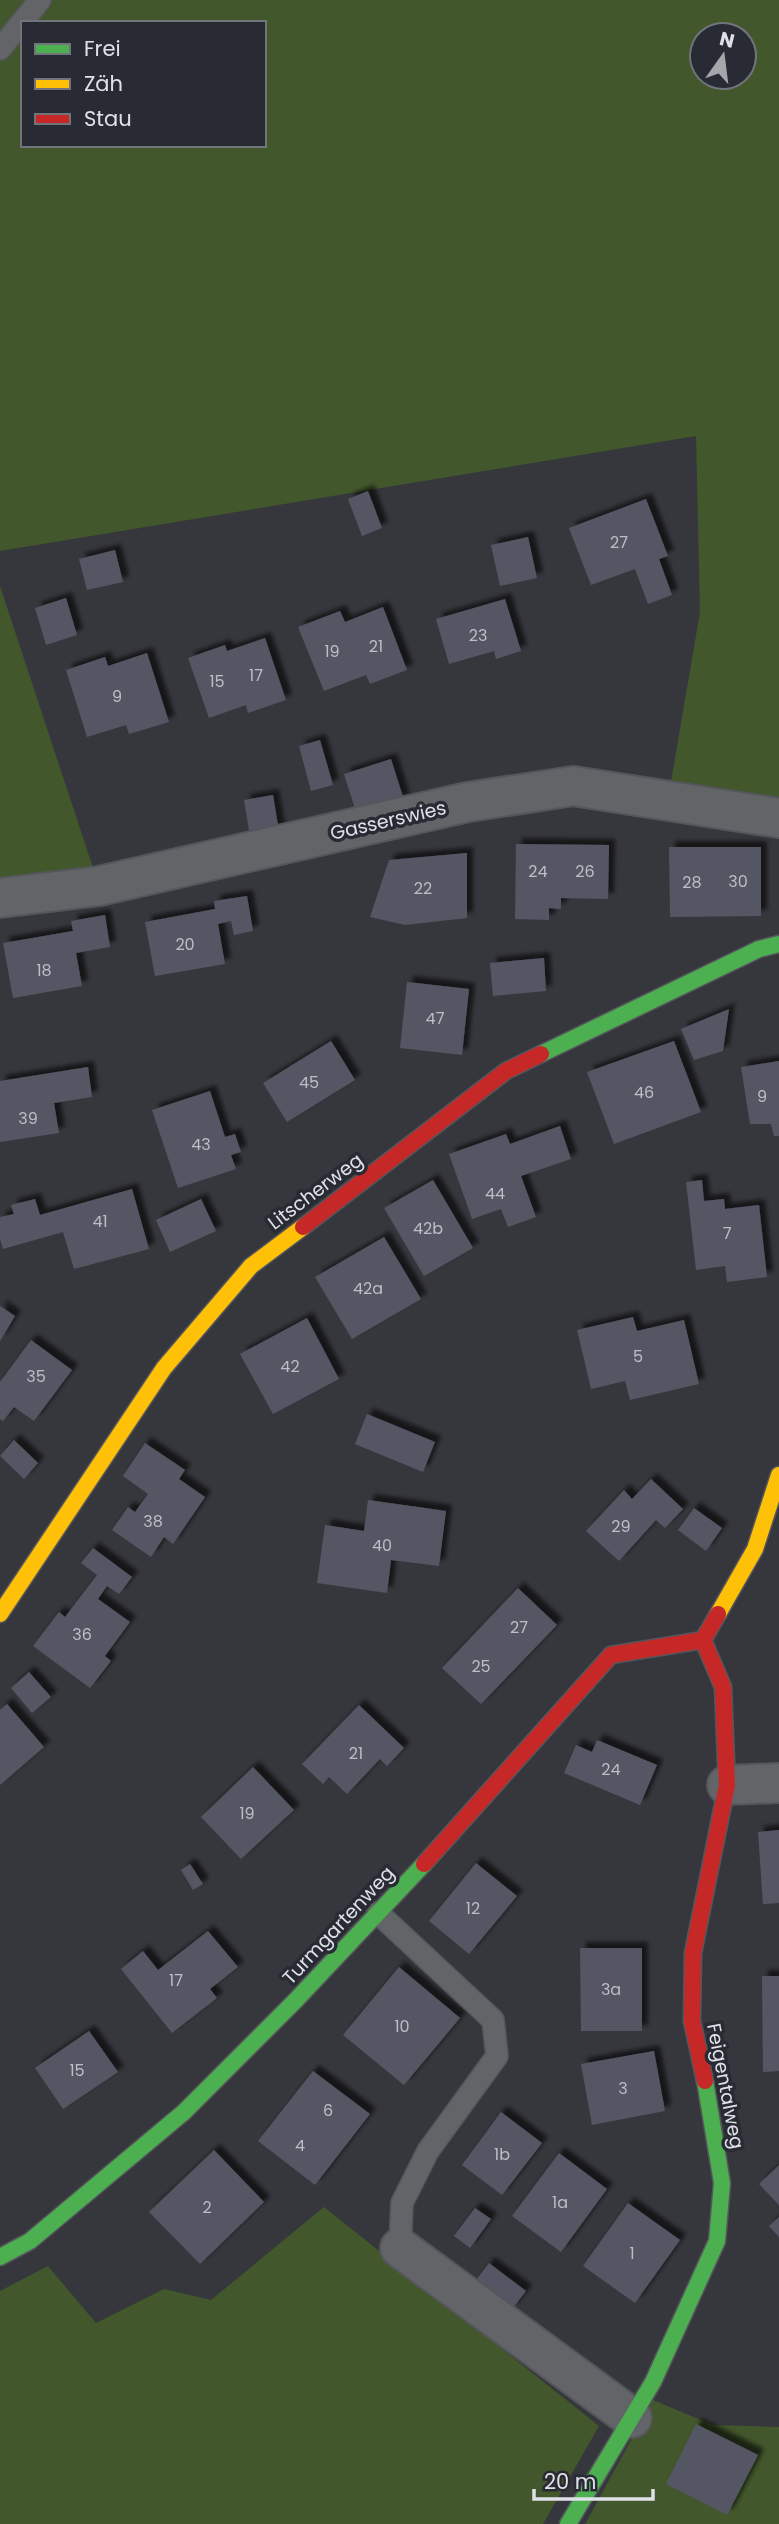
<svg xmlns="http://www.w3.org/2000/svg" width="779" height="2524" viewBox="0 0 779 2524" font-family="Poppins,sans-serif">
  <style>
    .green { fill: #42572c; fill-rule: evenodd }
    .building { fill: #555664; filter: url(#shadow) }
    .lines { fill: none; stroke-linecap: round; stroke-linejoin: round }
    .lane-casing { stroke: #55565b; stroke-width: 24 }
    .street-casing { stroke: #55565b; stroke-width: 42 }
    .fast-casing { stroke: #55565b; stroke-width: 19 }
    .slow-casing { stroke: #55565b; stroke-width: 19 }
    .jam-casing { stroke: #55565b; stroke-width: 19 }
    .lane { stroke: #636468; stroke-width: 21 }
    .street { stroke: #636468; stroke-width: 38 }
    .fast { stroke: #4caf50; stroke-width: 16 }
    .slow { stroke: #ffc107; stroke-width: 16 }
    .jam { stroke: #c62828; stroke-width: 16 }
    .labels { text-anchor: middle; stroke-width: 7; stroke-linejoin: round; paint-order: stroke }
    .number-label { font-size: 16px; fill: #bdbec7 }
    .street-label { font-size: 19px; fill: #e0e1e8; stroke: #292b34 }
  </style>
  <defs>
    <filter id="shadow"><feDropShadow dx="6" dy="-6" stdDeviation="2" flood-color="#0009"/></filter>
  </defs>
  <rect width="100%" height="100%" fill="#36373c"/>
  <g class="green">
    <path d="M0 0H779V818L668 799 700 612 696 436 0 551ZM23 23H264V145H23ZM702 35H744V77H702Z"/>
    <polygon points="0,586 99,886 0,898"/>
    <polygon points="324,2207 599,2426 543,2524 0,2524 0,2291 48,2266 96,2323 164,2289 211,2300"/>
    <polygon points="653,2400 713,2425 779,2427 779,2524 585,2524"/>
  </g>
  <g class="building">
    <polygon points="368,491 382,528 362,536 348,499"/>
    <polygon points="646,499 668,556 659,559 672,595 648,604 635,569 591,585 569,528"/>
    <polygon points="528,537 537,578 500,586 491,545"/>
    <polygon points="115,550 123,582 87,590 79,559"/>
    <polygon points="66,598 77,635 46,645 35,608"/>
    <polygon points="505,599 521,651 496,659 494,651 449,664 436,619"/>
    <polygon points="383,607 407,670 370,684 366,675 324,691 298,627 340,611 345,622"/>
    <polygon points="265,638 286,700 248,713 246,705 209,718 188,658 225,645 227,651"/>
    <polygon points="147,653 169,722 129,734 126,725 87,737 66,670 105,657 108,666"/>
    <polygon points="320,740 333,785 311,791 299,746"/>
    <polygon points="391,759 404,800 357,815 344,774"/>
    <polygon points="273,795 279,831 250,836 244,800"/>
    <polygon points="516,844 609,845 608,899 561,898 561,909 549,908 549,920 515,919"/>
    <polygon points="669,847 761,847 761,916 670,917"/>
    <polygon points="467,853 467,918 405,925 370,917 389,860"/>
    <polygon points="247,896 253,931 234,935 231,921 218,924 225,964 155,976 145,922 215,909 214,901"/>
    <polygon points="105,915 110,947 76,953 82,986 13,998 3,943 73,931 71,921"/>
    <polygon points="544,958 546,991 493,996 490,963"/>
    <polygon points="407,982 469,989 462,1055 400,1048"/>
    <polygon points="729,1009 723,1051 694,1060 681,1029"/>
    <polygon points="331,1041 355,1080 287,1122 263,1083"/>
    <polygon points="674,1041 701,1112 614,1144 587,1072"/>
    <polygon points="779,1061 779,1136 774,1136 771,1124 750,1124 741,1067"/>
    <polygon points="88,1067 92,1097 54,1103 59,1133 0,1142 0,1081"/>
    <polygon points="210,1091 225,1137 235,1134 241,1152 231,1155 236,1169 178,1188 152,1110"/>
    <polygon points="560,1126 571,1159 521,1176 536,1217 508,1227 501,1209 472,1219 449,1154 506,1134 510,1144"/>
    <polygon points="433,1180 473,1248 424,1276 384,1208"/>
    <polygon points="702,1180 704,1201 724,1199 725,1209 759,1205 767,1277 727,1282 725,1266 696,1270 686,1182"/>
    <polygon points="132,1189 149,1249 74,1269 63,1232 3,1249 0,1239 0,1217 14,1214 11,1205 35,1199 40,1215"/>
    <polygon points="201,1199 216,1231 170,1252 156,1220"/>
    <polygon points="384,1237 421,1299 352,1339 315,1277"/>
    <polygon points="0,1306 15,1316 0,1341"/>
    <polygon points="633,1317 637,1331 684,1320 699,1384 630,1400 625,1381 591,1389 577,1330"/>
    <polygon points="307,1318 339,1379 273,1414 240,1354"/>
    <polygon points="31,1340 72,1370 34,1421 14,1407 3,1421 0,1419 0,1382"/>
    <polygon points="367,1414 435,1442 423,1472 355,1444"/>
    <polygon points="14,1440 38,1463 24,1479 0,1456"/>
    <polygon points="145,1443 185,1470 179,1479 205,1497 173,1544 164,1537 151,1557 112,1530 128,1507 135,1512 148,1494 123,1476"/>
    <polygon points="651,1479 683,1509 665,1528 656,1520 619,1561 586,1531 624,1490 632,1499"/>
    <polygon points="368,1500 446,1511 439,1566 391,1560 387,1593 317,1583 325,1525 364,1531"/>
    <polygon points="694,1508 722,1528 706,1551 678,1530"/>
    <polygon points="93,1548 132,1577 119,1594 107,1586 98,1599 130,1622 105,1656 111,1661 90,1688 33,1646 59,1612 65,1617 97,1575 81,1563"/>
    <polygon points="518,1588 557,1625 481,1704 442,1668"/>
    <polygon points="29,1672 51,1697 32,1713 11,1688"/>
    <polygon points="7,1704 44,1747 0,1785 0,1710"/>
    <polygon points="359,1705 404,1748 387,1766 380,1759 347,1794 329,1777 323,1784 302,1764"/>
    <polygon points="597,1740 657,1765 640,1805 564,1773 576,1745 592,1752"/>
    <polygon points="253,1767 294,1810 241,1859 201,1817"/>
    <polygon points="779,1830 779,1903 763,1904 758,1832"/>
    <polygon points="476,1863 517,1896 469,1954 429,1921"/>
    <polygon points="190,1864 203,1884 193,1890 181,1870"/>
    <polygon points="208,1931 238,1967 210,1989 217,1998 172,2033 121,1969 143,1951 158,1970"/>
    <polygon points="580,1948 642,1948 642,2031 581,2031"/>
    <polygon points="399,1967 460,2018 404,2085 343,2035"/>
    <polygon points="762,1976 779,1976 779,2071 763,2072"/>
    <polygon points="89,2031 118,2072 63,2109 35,2068"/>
    <polygon points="654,2051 665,2111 592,2125 581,2064"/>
    <polygon points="313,2071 370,2114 315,2185 258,2141"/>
    <polygon points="501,2112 542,2143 502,2195 462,2165"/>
    <polygon points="214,2150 264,2202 200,2264 149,2212"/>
    <polygon points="559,2153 607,2189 561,2252 512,2216"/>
    <polygon points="779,2165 779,2205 759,2184"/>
    <polygon points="628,2203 680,2240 635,2303 583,2266"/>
    <polygon points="475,2208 491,2219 470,2248 454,2236"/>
    <polygon points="779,2217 779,2237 769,2226"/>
    <polygon points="489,2263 526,2291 512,2309 476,2280"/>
    <polygon points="696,2424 758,2455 727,2515 666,2484"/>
  </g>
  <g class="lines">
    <g class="lane-casing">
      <g id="lane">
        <polyline points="0,49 40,0"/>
        <polyline points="378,1913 493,2020 497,2056 428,2151 402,2203 400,2248"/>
      </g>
    </g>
    <g class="street-casing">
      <g id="street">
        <polyline points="0,898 99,886 468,802 573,786 779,818"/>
        <polyline points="727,1785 779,1783"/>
        <polyline points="400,2248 632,2418"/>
      </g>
    </g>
    <g class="fast-casing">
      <g id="fast">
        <polyline points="541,1054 759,949 779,944"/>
        <polyline points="0,2257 30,2241 184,2112 296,2000 424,1864"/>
        <polyline points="568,2524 653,2382 717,2241 722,2183 705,2081"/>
      </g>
    </g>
    <g class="slow-casing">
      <g id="slow">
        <polyline points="0,1614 164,1368 251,1266 303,1227"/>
        <polyline points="718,1614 755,1549 779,1475"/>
      </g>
    </g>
    <g class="jam-casing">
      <g id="jam">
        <polyline points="303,1227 506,1071 541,1054"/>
        <polyline points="424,1864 611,1655 703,1640"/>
        <polyline points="705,2081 692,2021 693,1953 727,1785 723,1687 703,1640 718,1614"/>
      </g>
    </g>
    <use href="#lane" class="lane"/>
    <use href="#street" class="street"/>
    <use href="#fast" class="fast"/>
    <use href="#slow" class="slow"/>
    <use href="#jam" class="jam"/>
  </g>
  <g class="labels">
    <g class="number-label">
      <text x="619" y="548">27</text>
      <text x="478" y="641">23</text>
      <text x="376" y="652">21</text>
      <text x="332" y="657">19</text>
      <text x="256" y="681">17</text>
      <text x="217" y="687">15</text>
      <text x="117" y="702">9</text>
      <text x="538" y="877">24</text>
      <text x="585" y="877">26</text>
      <text x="738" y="887">30</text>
      <text x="692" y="888">28</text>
      <text x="423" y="894">22</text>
      <text x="185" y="950">20</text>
      <text x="44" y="976">18</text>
      <text x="435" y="1024">47</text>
      <text x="309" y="1088">45</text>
      <text x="644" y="1098">46</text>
      <text x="762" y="1102">9</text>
      <text x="28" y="1124">39</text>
      <text x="201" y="1150">43</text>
      <text x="495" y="1199">44</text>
      <text x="100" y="1227">41</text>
      <text x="428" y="1234">42b</text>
      <text x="727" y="1239">7</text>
      <text x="368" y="1294">42a</text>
      <text x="638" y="1362">5</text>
      <text x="290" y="1372">42</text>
      <text x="36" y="1382">35</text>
      <text x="153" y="1527">38</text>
      <text x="621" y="1532">29</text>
      <text x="382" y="1551">40</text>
      <text x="519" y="1633">27</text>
      <text x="82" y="1640">36</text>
      <text x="481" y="1672">25</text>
      <text x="356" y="1759">21</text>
      <text x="611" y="1775">24</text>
      <text x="247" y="1819">19</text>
      <text x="473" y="1914">12</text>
      <text x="176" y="1986">17</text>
      <text x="611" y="1995">3a</text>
      <text x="402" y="2032">10</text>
      <text x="77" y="2076">15</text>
      <text x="623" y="2094">3</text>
      <text x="328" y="2116">6</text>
      <text x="300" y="2151">4</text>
      <text x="502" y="2160">1b</text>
      <text x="560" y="2208">1a</text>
      <text x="207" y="2213">2</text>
      <text x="632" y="2259">1</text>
    </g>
    <g class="street-label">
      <text transform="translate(388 820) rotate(-13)" y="7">Gasserswies</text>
      <text transform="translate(315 1191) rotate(-37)" y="7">Litscherweg</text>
      <text transform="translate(338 1925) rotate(-47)" y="7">Turmgartenweg</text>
      <text transform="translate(726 2086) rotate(79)" y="7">Feigentalweg</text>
    </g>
  </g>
  <rect x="21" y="21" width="245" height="126" fill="#292b34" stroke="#72747c" stroke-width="2"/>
  <rect x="35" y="44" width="35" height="10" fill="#4caf50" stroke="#72747c" stroke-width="2"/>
  <text x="84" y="56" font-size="21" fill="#e0e1e8">Frei</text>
  <rect x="35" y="79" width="35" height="10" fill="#ffc107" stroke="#72747c" stroke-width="2"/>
  <text x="84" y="91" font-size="21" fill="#e0e1e8">Zäh</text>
  <rect x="35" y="114" width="35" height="10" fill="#c62828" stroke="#72747c" stroke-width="2"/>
  <text x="84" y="126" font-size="21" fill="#e0e1e8">Stau</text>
  <g transform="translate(723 56) rotate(14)"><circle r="33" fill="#292b34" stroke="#72747c" stroke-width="2"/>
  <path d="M0-5L12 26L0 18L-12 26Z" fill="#a4a6ac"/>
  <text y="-10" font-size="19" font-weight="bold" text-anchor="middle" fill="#e0e1e8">N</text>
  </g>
  <path d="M534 2489v10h119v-10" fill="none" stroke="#e0e1e8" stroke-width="3.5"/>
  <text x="544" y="2489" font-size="21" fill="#e0e1e8" stroke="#292b34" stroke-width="5" paint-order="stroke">20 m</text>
</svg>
